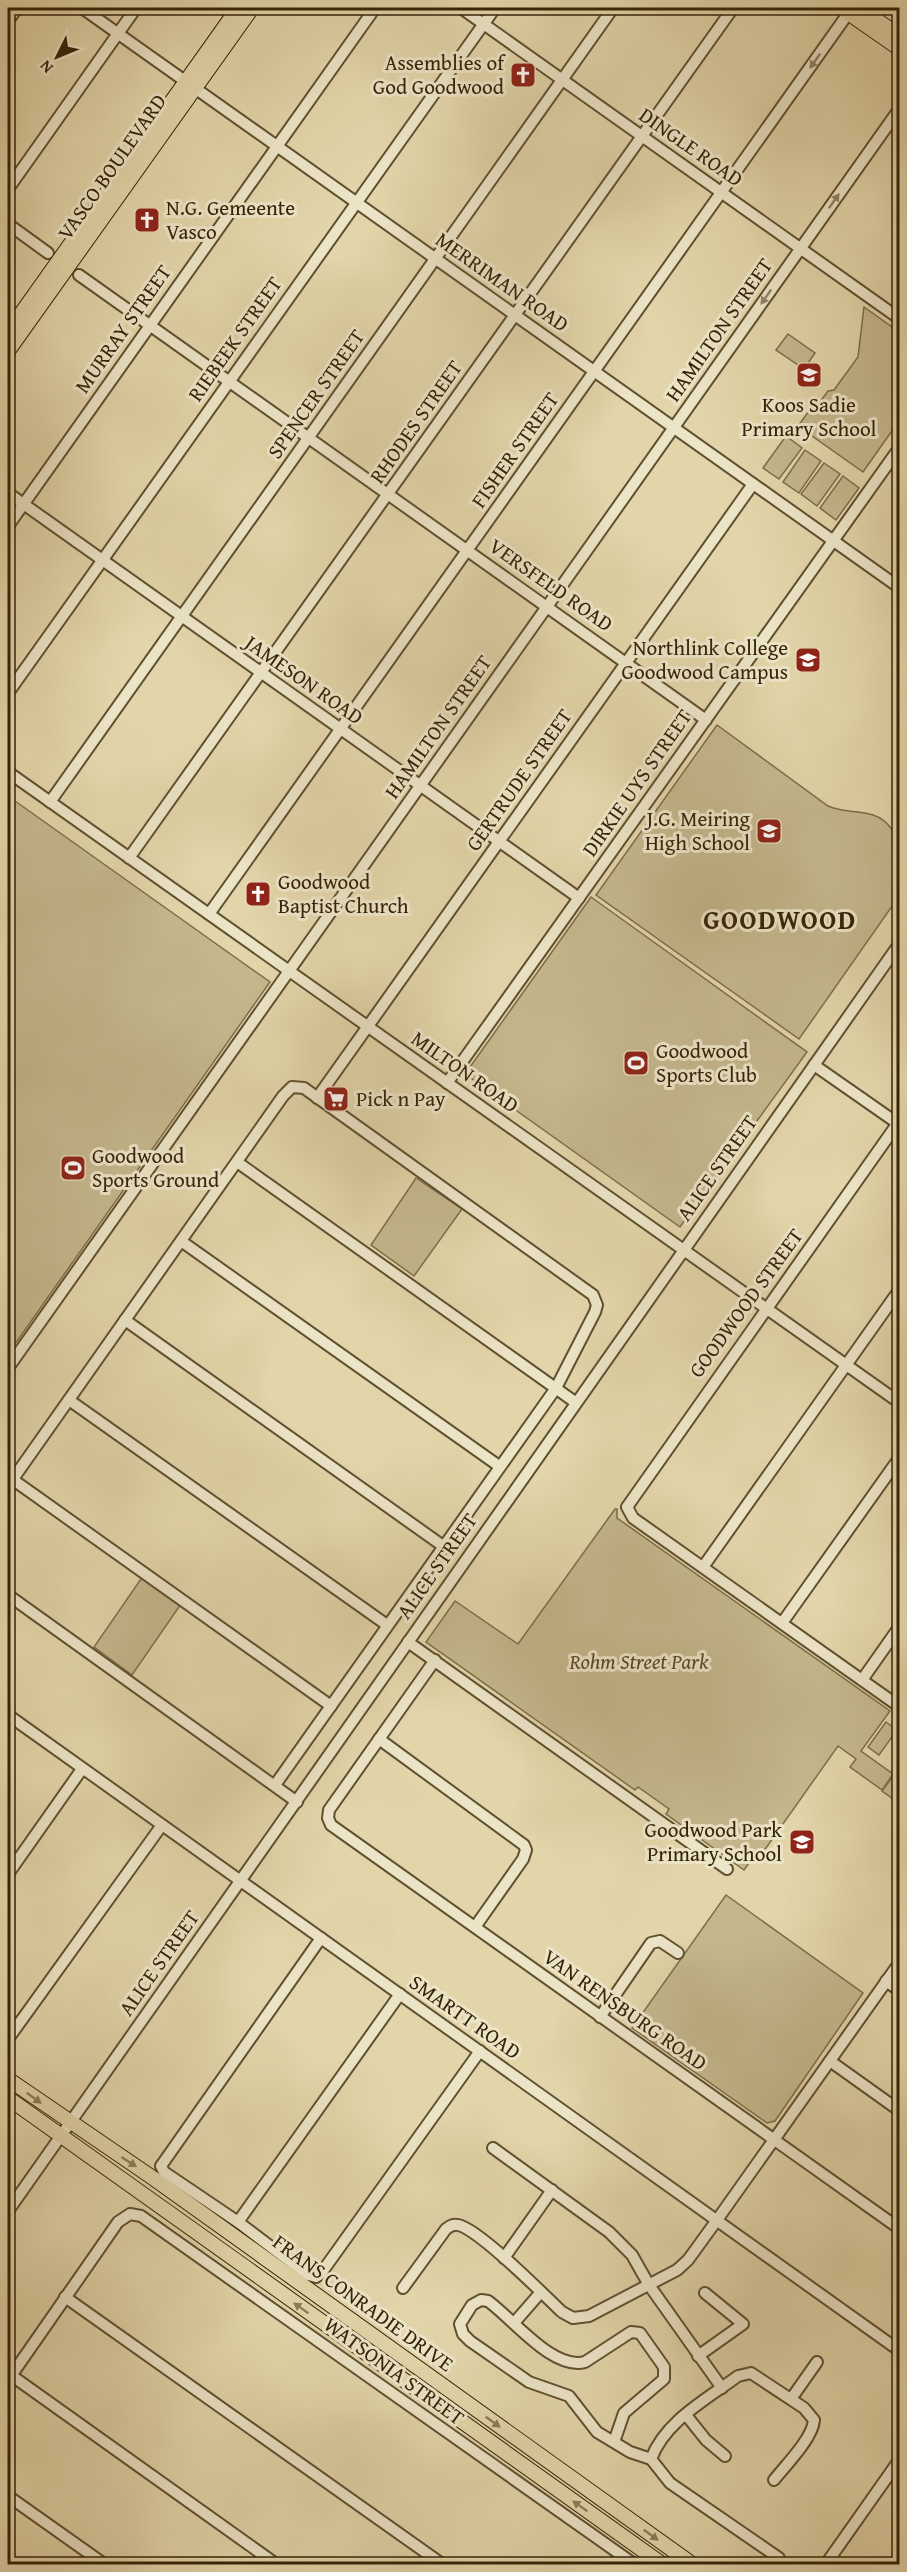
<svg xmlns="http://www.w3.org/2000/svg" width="907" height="2572" viewBox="0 0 907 2572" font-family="'Gentium Book Plus',serif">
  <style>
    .park { fill: #c5b78d; stroke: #7d6d4a; stroke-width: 1.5 }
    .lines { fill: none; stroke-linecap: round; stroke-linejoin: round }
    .minor-casing { stroke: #605030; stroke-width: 14 }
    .major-casing { stroke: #352307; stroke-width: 16 }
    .minor { stroke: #ece4c7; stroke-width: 10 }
    .major { stroke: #e2d5a9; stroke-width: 14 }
    .oneway { fill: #908467 }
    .oneway2 { fill: #8c7c58 }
    .labels { text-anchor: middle; stroke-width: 6; stroke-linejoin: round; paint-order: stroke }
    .poi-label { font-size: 21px; fill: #352307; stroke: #ece4c7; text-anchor: start }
    .street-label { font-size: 21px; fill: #352307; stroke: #ece4c7 }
    .park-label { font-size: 21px; font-style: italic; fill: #594828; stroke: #ece4c7 }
    .district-label { font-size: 27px; font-weight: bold; letter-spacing: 1.5px; fill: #352307; stroke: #ece4c7 }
  </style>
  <rect width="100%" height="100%" fill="#e2d5a9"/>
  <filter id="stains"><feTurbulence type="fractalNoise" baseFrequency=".00333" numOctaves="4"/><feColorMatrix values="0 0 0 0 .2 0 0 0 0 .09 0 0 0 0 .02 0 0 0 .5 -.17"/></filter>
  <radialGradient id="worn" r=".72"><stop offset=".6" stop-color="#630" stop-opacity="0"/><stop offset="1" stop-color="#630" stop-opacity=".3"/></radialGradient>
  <g class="park">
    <polygon points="864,307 899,332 899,421 863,472 798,426 814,404 817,406 828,391 834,390 858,357"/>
    <polygon points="788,334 815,353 804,369 776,350"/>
    <polygon points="786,436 802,448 779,479 763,468"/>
    <polygon points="805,450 821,461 799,493 783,482"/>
    <polygon points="824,463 840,474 817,506 801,494"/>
    <polygon points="843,476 859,488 836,520 820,508"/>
    <path d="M717 725 828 806C843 813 858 810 873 815 906 826 904 875 895 902L799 1039 596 895Z"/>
    <polygon points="8,796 270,982 8,1354"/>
    <polygon points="591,897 807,1052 680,1227 465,1074"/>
    <polygon points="416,1178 462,1209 414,1276 371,1245"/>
    <polygon points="615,1509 617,1509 617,1518 890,1711 861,1751 893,1774 882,1790 850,1767 856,1759 838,1746 766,1848 757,1857 754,1856 744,1870 666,1814 669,1809 638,1787 635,1790 426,1642 455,1601 518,1644"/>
    <polygon points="143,1576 181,1604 132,1675 94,1647"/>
    <polygon points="886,1722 897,1730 879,1755 868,1747"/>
    <polygon points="894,1775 899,1779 899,1803 882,1791"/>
    <polygon points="726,1895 863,1993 775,2121 767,2123 632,2028"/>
  </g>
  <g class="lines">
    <g class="minor-casing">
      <g id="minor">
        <polyline points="82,8 900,588"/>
        <polyline points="461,8 900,319"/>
        <polyline points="8,21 17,8"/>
        <polyline points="8,189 136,8"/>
        <polyline points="8,224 48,253"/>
        <polyline points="79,275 706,720"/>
        <polyline points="8,493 579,898"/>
        <polyline points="8,526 375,8"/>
        <polyline points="8,693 495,8"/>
        <polyline points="8,772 900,1403"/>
        <polyline points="50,802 613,8"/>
        <polyline points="129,858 733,8"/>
        <polyline points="209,914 852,8"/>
        <polyline points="814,1065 900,1125"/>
        <polyline points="447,1083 900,447"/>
        <polyline points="317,1098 753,484"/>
        <polyline points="900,1120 627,1507 633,1518 900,1707"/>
        <polyline points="237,1162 575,1402"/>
        <polyline points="181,1241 499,1466"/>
        <polyline points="125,1320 443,1546"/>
        <polyline points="8,1368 900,108"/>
        <polyline points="69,1400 387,1625"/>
        <polyline points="12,1479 331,1706"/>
        <polyline points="8,1486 283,1096 292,1087 304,1088 593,1295 597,1305 595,1312 556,1388 275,1785"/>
        <polyline points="703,1567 900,1289"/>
        <polyline points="8,1595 297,1802"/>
        <polyline points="782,1623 900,1457"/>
        <polyline points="408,1642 727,1869"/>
        <polyline points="435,1660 329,1810 328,1818 331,1825 900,2229"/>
        <polyline points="862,1680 900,1626"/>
        <polyline points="8,1715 900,2351"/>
        <polyline points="379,1739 524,1845 526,1850 523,1859 475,1927"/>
        <polyline points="8,1874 82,1769"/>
        <polyline points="321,1938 161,2166 164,2172 238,2222 308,2275 316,2277 322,2272 480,2051"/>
        <polyline points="886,1981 900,1991"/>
        <polyline points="600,2017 651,1943 660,1941 678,1953"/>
        <polyline points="8,2039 162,1825"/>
        <polyline points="830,2061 900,2111"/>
        <polyline points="493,2148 609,2232 632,2255 649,2285 722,2388"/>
        <polyline points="8,2211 900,943"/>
        <polyline points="238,2222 400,1994"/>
        <polyline points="504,2258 552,2190"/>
        <path d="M403 2288 446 2229C450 2226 453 2224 458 2225 479 2229 544 2295 562 2312L573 2318 589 2316 677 2270 688 2260 717 2220 900 1962"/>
        <polyline points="65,2297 442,2564"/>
        <polyline points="514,2323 541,2292"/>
        <polyline points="698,2356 743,2324 705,2293"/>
        <polyline points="8,2373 276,2564"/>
        <polyline points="11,2376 118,2222 130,2214 141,2216 634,2564"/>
        <polyline points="791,2399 817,2362"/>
        <polyline points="686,2415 706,2440 725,2456"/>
        <path d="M614 2442 624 2413 664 2379V2367L640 2333 631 2332 585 2362C553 2371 512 2318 488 2301L481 2300 472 2305 460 2324 463 2334 470 2341 529 2382 569 2396 597 2432 630 2452 651 2459 670 2483 779 2558"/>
        <path d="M651 2459C665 2421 707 2399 738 2376L751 2373 804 2408 814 2420C813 2438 785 2466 774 2480"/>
        <polyline points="8,2496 104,2564"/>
        <polyline points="826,2564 900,2459"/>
      </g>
    </g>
    <g class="major-casing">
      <g id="major">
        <polyline points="841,8 900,49"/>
        <polyline points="859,8 900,36"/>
        <polyline points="8,332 238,8"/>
        <polyline points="8,351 252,8"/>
        <polyline points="8,2079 153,2178 692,2564"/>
        <polyline points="8,2098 662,2564"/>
      </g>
    </g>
    <use href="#minor" class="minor"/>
    <use href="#major" class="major"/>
  </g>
  <defs><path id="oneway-solid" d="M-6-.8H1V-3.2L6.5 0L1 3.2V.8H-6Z" transform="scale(1.5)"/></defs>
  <g class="oneway">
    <use href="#oneway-solid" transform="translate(815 61) rotate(125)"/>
    <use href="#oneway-solid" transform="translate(834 201) rotate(-55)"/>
    <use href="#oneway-solid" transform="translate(766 297) rotate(125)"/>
  </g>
  <g class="oneway2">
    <use href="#oneway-solid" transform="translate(34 2098) rotate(36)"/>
    <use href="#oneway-solid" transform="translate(129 2162) rotate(33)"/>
    <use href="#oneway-solid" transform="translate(301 2308) rotate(-145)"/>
    <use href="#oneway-solid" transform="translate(493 2422) rotate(36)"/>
    <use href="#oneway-solid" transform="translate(580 2506) rotate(-145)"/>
    <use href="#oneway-solid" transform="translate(651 2535) rotate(36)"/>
  </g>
  <defs>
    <g id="church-square" transform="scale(1.35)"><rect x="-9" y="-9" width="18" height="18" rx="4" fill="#8f2418" stroke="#ece4c7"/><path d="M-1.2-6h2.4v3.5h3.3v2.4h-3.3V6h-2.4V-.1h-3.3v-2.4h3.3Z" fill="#fff"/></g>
    <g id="school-square" transform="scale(1.35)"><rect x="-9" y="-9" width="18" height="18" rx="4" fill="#8f2418" stroke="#ece4c7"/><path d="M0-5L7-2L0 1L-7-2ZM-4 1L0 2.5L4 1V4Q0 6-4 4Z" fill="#fff"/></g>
    <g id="university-square" transform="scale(1.35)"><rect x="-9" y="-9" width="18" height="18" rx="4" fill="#8f2418" stroke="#ece4c7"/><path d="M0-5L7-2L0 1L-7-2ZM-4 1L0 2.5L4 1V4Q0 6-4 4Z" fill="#fff"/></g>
    <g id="stadium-square" transform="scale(1.35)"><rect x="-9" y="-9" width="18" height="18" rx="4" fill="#8f2418" stroke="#ece4c7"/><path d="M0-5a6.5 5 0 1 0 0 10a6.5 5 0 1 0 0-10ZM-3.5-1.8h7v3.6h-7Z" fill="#fff"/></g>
    <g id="supermarket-square" transform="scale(1.35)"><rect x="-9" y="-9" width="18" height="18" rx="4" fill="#8f2418" stroke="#ece4c7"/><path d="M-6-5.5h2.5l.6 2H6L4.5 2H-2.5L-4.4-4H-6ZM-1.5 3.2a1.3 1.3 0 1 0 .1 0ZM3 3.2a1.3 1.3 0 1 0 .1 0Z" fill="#fff"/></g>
  </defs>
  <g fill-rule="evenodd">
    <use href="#church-square" x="523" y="75"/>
    <use href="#church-square" x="147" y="220"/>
    <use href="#school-square" x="809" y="375"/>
    <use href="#university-square" x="808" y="660"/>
    <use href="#school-square" x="769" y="831"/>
    <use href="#church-square" x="258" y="894"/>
    <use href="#stadium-square" x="636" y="1063"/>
    <use href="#supermarket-square" x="336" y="1099"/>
    <use href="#stadium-square" x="73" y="1168"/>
    <use href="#school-square" x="802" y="1842"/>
  </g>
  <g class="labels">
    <g class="poi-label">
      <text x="504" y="70" text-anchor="end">Assemblies of<tspan x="504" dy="24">God Goodwood</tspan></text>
      <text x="166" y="215">N.G. Gemeente<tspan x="166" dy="24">Vasco</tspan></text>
      <text x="809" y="412" text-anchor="middle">Koos Sadie<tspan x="809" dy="24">Primary School</tspan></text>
      <text x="788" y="655" text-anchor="end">Northlink College<tspan x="788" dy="24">Goodwood Campus</tspan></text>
      <text x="750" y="826" text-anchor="end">J.G. Meiring<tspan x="750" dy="24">High School</tspan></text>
      <text x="278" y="889">Goodwood<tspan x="278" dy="24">Baptist Church</tspan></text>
      <text x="656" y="1058">Goodwood<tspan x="656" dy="24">Sports Club</tspan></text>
      <text x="356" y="1106">Pick n Pay</text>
      <text x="92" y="1163">Goodwood<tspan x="92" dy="24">Sports Ground</tspan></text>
      <text x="782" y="1837" text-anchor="end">Goodwood Park<tspan x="782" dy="24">Primary School</tspan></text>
    </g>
    <g class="street-label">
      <text transform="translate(691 147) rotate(35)" y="7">DINGLE ROAD</text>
      <text transform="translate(112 167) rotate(-55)" y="7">VASCO BOULEVARD</text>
      <text transform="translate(502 282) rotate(35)" y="7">MERRIMAN ROAD</text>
      <text transform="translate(123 329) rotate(-55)" y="7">MURRAY STREET</text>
      <text transform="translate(719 330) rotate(-55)" y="7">HAMILTON STREET</text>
      <text transform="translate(235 339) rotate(-55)" y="7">RIEBEEK STREET</text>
      <text transform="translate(316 394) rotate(-55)" y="7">SPENCER STREET</text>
      <text transform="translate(416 422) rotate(-55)" y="7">RHODES STREET</text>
      <text transform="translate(515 450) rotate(-55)" y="7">FISHER STREET</text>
      <text transform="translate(551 585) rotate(35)" y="7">VERSFELD ROAD</text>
      <text transform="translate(304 680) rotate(35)" y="7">JAMESON ROAD</text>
      <text transform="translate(438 727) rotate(-55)" y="7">HAMILTON STREET</text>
      <text transform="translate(519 780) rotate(-55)" y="7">GERTRUDE STREET</text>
      <text transform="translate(637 783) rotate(-55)" y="7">DIRKIE UYS STREET</text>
      <text transform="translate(465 1072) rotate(35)" y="7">MILTON ROAD</text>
      <text transform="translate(717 1168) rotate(-55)" y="7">ALICE STREET</text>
      <text transform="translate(746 1303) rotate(-54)" y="7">GOODWOOD STREET</text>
      <text transform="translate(437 1566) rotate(-55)" y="7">ALICE STREET</text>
      <text transform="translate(159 1963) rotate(-55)" y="7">ALICE STREET</text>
      <text transform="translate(625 2010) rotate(35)" y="7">VAN RENSBURG ROAD</text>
      <text transform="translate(465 2017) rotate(35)" y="7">SMARTT ROAD</text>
      <text transform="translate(363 2303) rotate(36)" y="7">FRANS CONRADIE DRIVE</text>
      <text transform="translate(394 2371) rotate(36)" y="7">WATSONIA STREET</text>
    </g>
    <g class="park-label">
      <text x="639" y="1669">Rohm Street Park</text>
    </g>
    <g class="district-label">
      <text x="780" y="929">GOODWOOD</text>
    </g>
  </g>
  <rect width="907" height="2572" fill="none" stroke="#e2d5a9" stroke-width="30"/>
  <rect x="9" y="9" width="889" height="2554" fill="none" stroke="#352307" stroke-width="3"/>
  <rect x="15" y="15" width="877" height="2542" fill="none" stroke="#352307" stroke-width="1.5"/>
  <g transform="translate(57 57) rotate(227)" stroke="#ece4c7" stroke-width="4.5" paint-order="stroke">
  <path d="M0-4.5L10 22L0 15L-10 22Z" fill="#352307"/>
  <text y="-9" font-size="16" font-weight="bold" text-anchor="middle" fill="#352307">N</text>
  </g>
  <rect width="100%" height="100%" filter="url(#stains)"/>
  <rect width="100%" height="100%" fill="url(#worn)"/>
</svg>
